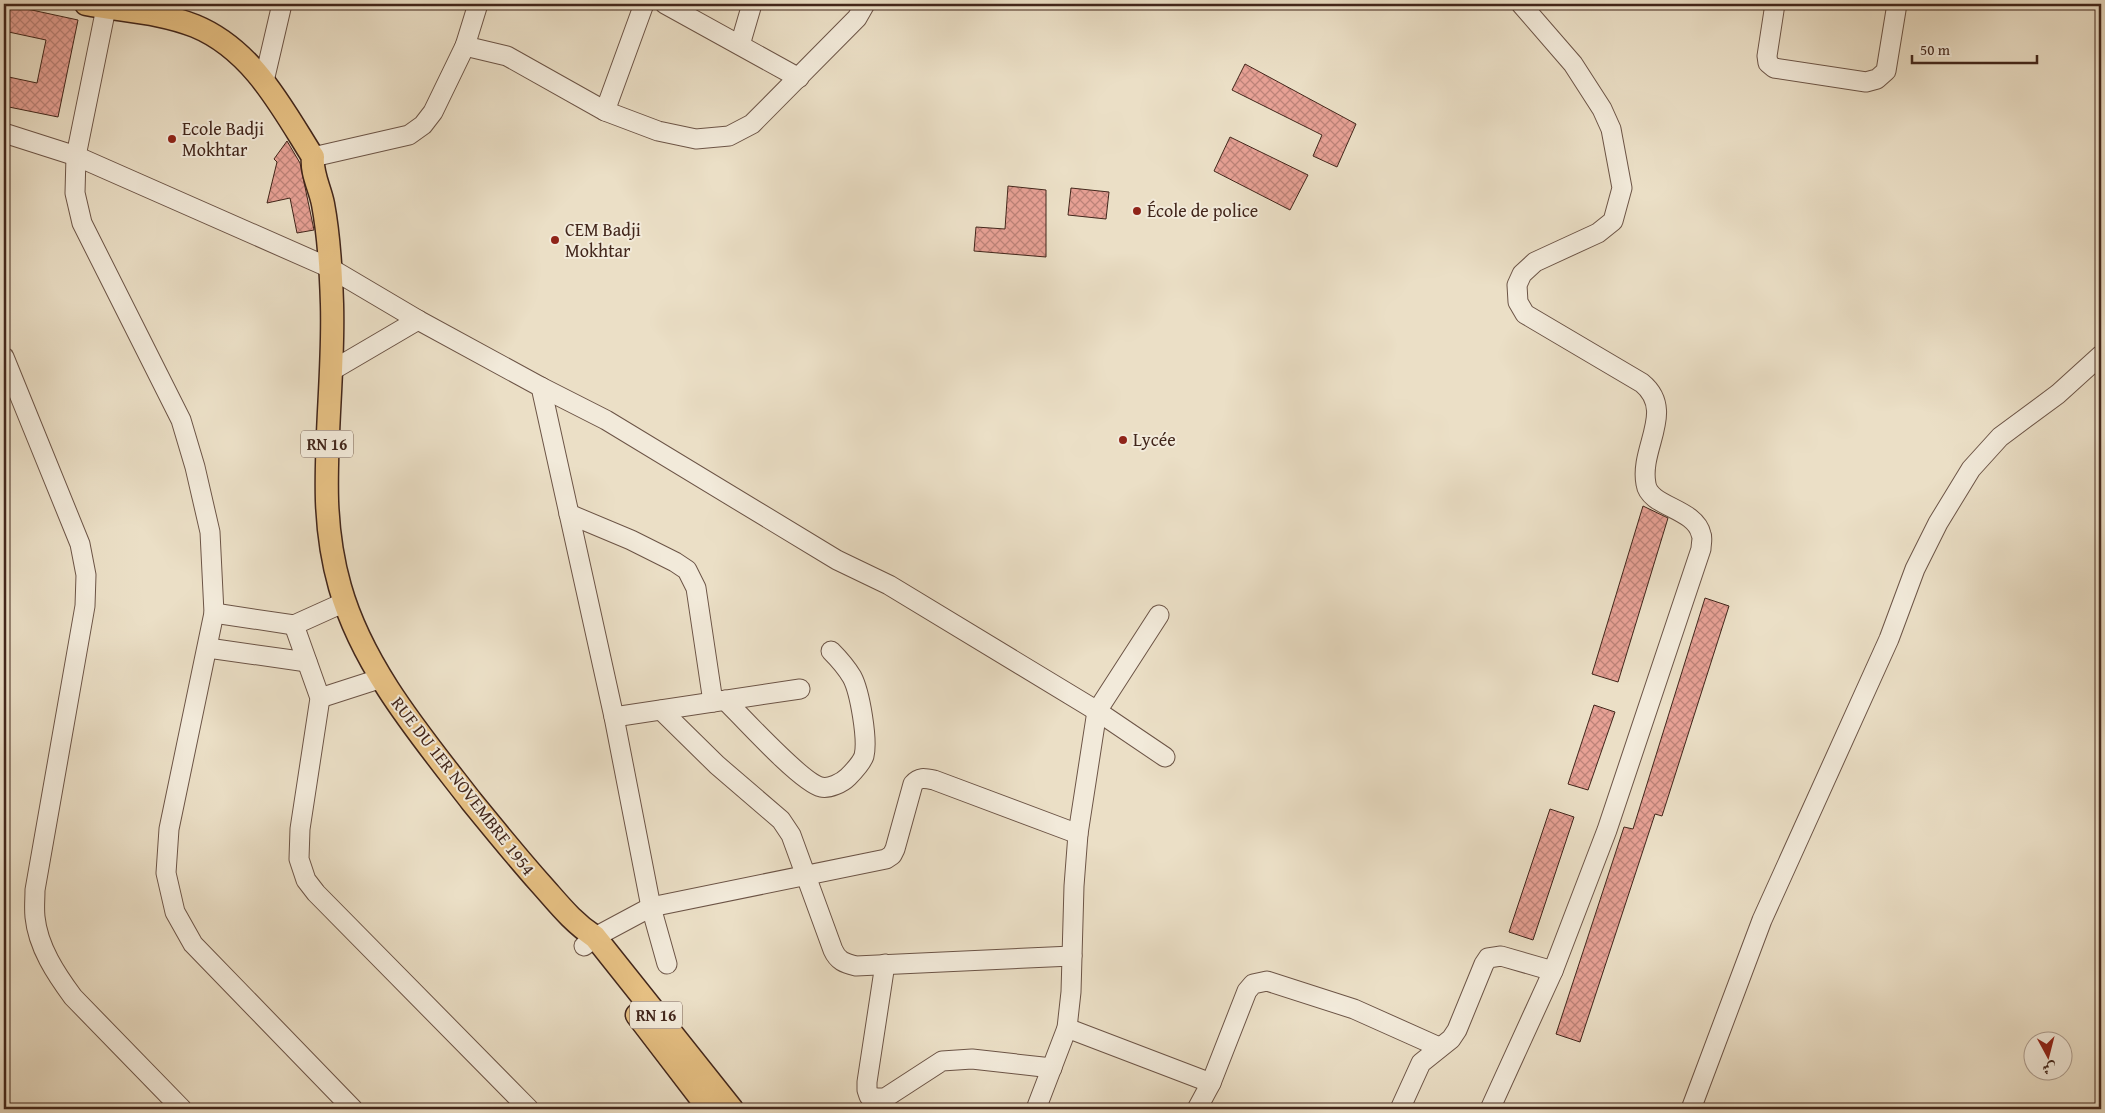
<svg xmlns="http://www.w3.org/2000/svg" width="2105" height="1113" viewBox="0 0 2105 1113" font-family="'Gentium Book Plus',Amiri,serif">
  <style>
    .building { fill: url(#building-cross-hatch); stroke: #42261b }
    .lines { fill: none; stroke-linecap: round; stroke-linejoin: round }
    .minor-casing { stroke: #6c5446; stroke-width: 21 }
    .major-casing { stroke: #42261b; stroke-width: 25 }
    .minor { stroke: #f2eada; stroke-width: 19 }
    .major { stroke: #e6c083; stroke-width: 22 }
    .poi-dot { fill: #8f2418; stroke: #f2eada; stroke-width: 2 }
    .labels { text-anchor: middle; stroke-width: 4; stroke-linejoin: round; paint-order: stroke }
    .shield { fill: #f2eada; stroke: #776154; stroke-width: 1 }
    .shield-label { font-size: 16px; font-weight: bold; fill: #42261b }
    .poi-label { font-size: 18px; fill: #42261b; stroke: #f2eada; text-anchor: start }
    .street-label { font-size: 18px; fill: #42261b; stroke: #f2eada }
  </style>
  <defs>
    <pattern id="building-cross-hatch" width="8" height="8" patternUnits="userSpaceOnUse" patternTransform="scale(1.25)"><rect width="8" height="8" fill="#e7a195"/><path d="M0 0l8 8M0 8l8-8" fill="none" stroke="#bd8379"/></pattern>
  </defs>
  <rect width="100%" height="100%" fill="#ebdfc6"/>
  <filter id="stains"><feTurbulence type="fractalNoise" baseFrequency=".004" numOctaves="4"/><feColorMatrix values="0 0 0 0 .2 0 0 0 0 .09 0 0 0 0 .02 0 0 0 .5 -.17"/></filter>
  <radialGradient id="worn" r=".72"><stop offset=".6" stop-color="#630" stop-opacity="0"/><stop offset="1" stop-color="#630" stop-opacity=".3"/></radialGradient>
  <g class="building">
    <polygon points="4,4 78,20 58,117 4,106 4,76 37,83 46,40 4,31"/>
    <polygon points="1245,64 1356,124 1337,167 1313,156 1322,135 1232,90"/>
    <polygon points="1230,137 1308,175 1290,210 1214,171"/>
    <polygon points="287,141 300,163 314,230 297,233 290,198 267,203 277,162 274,159"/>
    <polygon points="1008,186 1046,190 1046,257 974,251 976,227 1005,229"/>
    <polygon points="1071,188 1109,192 1106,219 1068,215"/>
    <polygon points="1643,506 1668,518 1618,682 1592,674"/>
    <polygon points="1705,598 1729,606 1662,816 1655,814 1580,1042 1556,1034 1624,827 1633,829"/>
    <polygon points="1594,705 1615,712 1588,790 1568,784"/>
    <polygon points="1550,809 1574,817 1533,940 1509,932"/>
  </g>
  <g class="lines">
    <g class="minor-casing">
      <g id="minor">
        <polyline points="665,4 799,78"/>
        <polyline points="1775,4 1767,56 1768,63 1774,68 1866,82 1877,79 1886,71 1897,4"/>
        <polyline points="106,8 76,156 75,193 82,223 181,420 195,467 210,532 214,613 169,829 166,873 175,912 193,944 353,1109"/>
        <polyline points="740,45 752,4"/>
        <polyline points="465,46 507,56 605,111 658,131 696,139 729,136 752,124 857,18 865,4"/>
        <polyline points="264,81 282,4"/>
        <polyline points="605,111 644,4"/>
        <polyline points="4,133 76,156 330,268 418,320 541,387 614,717 651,907 667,964"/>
        <polyline points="313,157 409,135 423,125 433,112 465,46 478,4"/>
        <path d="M4 357 80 544 86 575 85 606 35 890C35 899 34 908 35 917 38 947 56 974 73 997L182 1109"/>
        <polyline points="331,371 418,320"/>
        <polyline points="541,387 606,420 837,560 889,585 1097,711 1165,757"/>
        <polyline points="569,514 631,540 675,562 687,570 696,588 713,702"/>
        <polyline points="214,613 294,625 345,602"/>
        <polyline points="294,625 320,698 300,829 299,859 306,880 316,893 529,1109"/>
        <polyline points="208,648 307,662"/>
        <polyline points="320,698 382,678"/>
        <path d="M725 700C742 717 802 783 821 787 829 789 842 783 848 777 854 771 861 764 864 756 868 740 860 692 852 677 846 667 839 659 831 651"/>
        <path d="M661 710 717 765 781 820 791 835 833 950C838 961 844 963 856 966L1072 956"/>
        <polyline points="614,717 800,689"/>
        <path d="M584 946 595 937 651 907 886 859 892 855 895 849 913 784C919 777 924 778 934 780L1078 834"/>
        <polyline points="885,964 867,1082 867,1090 869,1096 876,1098 885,1098 942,1061 972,1059 1052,1068"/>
        <polyline points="1067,1028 1211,1083"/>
        <polyline points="1036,1109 1067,1028 1071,992 1074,886 1078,834 1097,711 1159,615"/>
        <polyline points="1197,1109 1211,1083 1247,991 1253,984 1267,981 1354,1009 1439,1047"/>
        <path d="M1400 1109 1421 1063 1451 1039 1457 1030 1484 964 1488 958 1501 956 1553 971 1607 830 1701 549C1701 544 1703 538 1701 534 1695 508 1649 507 1646 484 1639 448 1676 411 1642 383L1525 314 1518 302 1517 285 1522 274 1535 262 1598 233 1613 221 1622 188 1611 129 1602 109 1573 64 1521 4"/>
        <polyline points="1490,1109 1553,971"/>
        <polyline points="1691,1109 1762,920 1889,639 1915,569 1938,523 1971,469 2000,437 2058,394 2101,355"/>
      </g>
    </g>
    <g class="major-casing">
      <g id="major">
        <path d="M86 4C123 11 160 12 195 26 253 50 282 108 313 157 311 173 320 188 323 204 329 236 331 271 332 304 334 369 325 435 327 501 328 529 332 559 340 587 363 668 421 736 472 802 494 829 516 856 539 882 558 903 571 921 595 937L732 1109"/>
        <polyline points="637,1015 709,1109"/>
      </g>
    </g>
    <use href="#minor" class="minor"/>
    <use href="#major" class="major"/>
  </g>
  <g class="poi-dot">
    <circle cx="172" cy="139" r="5"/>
    <circle cx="1137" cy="211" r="5"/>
    <circle cx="555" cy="240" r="5"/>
    <circle cx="1123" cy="440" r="5"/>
  </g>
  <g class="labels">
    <g class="shield">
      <rect x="301" y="430.5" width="52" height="27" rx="4"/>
      <rect x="630" y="1001.5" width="52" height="27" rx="4"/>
    </g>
    <g class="shield-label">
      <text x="327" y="450">RN 16</text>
      <text x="656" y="1021">RN 16</text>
    </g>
    <g class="poi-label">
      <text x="182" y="135">Ecole Badji<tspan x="182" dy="21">Mokhtar</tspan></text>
      <text x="1147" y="217">École de police</text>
      <text x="565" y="236">CEM Badji<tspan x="565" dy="21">Mokhtar</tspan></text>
      <text x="1133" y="446">Lycée</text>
    </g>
    <g class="street-label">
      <text transform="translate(463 786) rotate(52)" y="6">RUE DU 1ER NOVEMBRE 1954</text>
    </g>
  </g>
  <rect width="2105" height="1113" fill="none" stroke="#ebdfc6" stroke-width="20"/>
  <rect x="5" y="5" width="2095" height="1103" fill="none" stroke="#42261b" stroke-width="2.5"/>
  <rect x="10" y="10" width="2085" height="1093" fill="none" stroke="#42261b"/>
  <g transform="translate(2048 1056) rotate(173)"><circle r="24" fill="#f2eada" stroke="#ac9c8e"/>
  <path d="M0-4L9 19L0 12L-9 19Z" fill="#8f2418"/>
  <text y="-8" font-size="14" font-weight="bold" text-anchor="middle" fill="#42261b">ش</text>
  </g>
  <path d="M1912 55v8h125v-8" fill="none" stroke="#42261b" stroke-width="2.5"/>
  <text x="1920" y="55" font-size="15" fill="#42261b" stroke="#f2eada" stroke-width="4" paint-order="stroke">50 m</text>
  <rect width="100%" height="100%" filter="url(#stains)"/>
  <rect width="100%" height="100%" fill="url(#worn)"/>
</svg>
